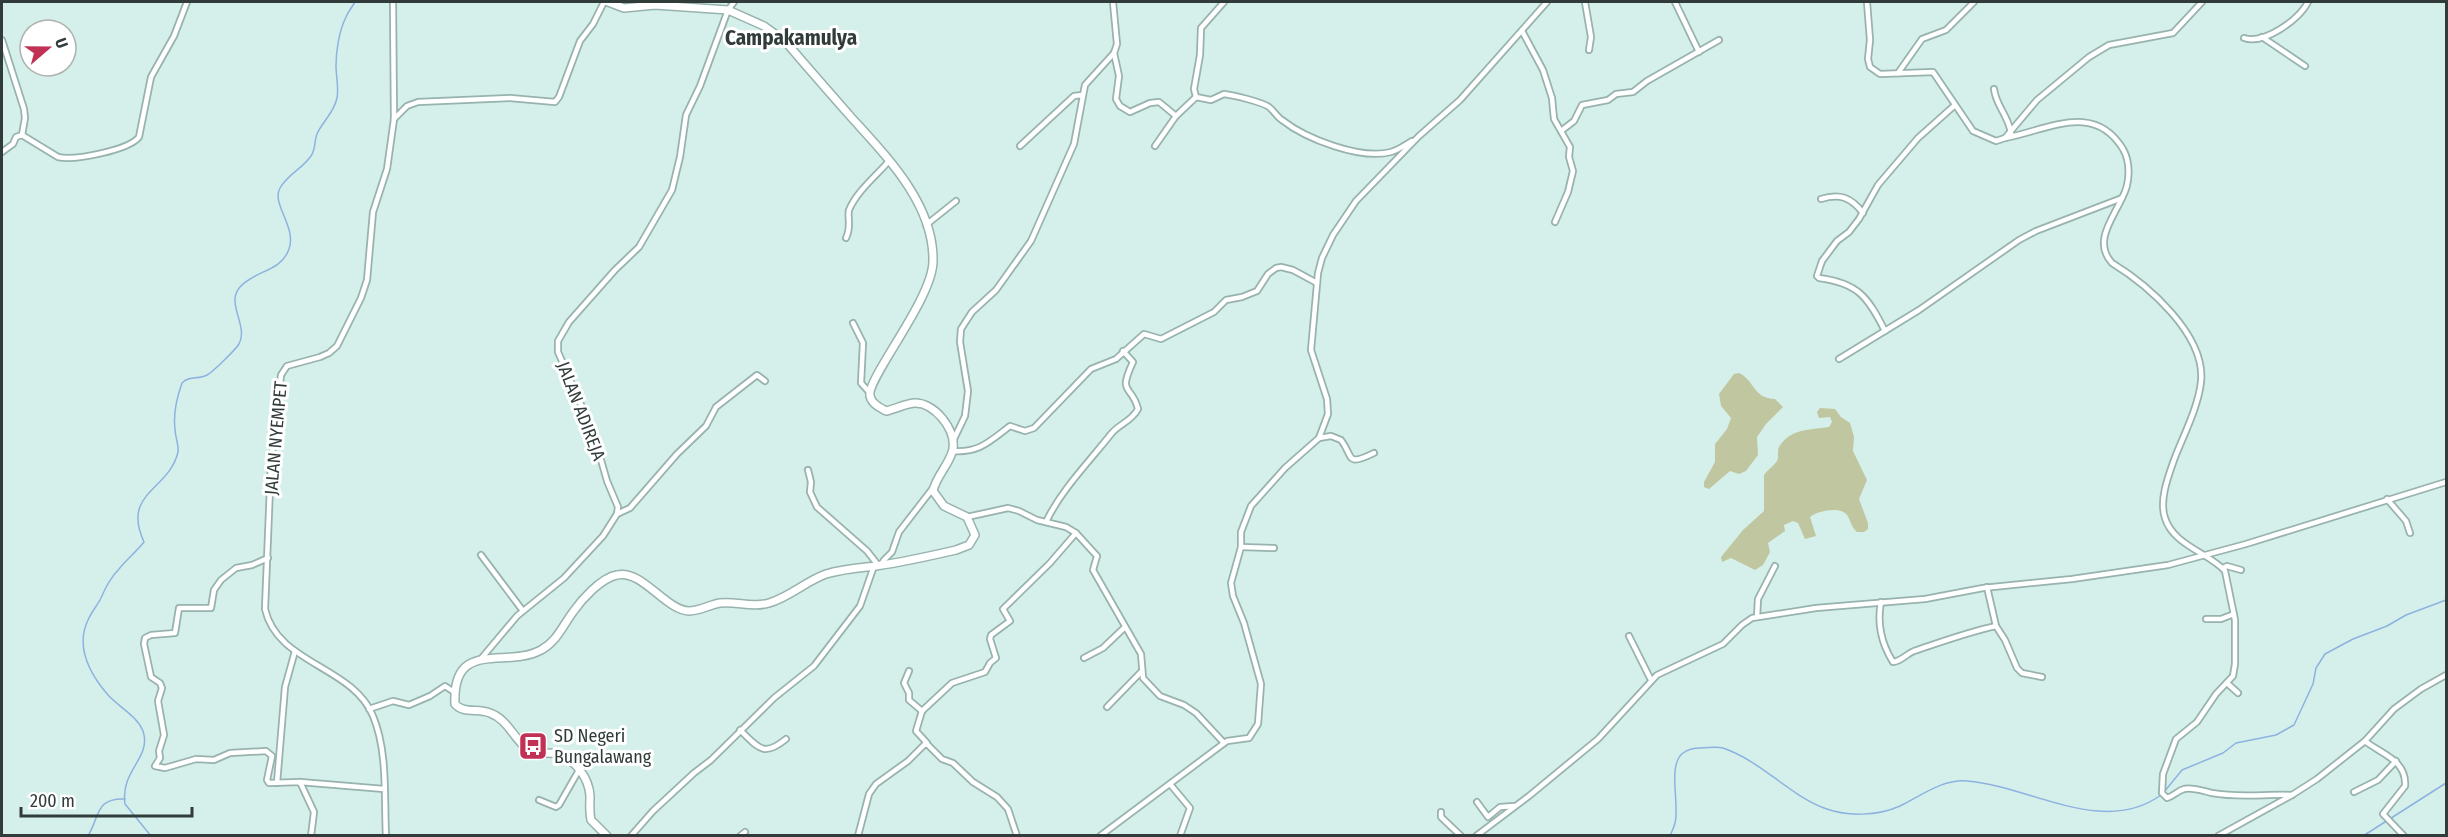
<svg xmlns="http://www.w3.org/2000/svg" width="2448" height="837" viewBox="0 0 2448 837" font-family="'Fira Sans Condensed',sans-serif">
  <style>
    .green { fill: #c0c6a0 }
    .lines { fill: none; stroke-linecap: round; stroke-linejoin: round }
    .stream { stroke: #8eb2e0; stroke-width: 1.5 }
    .street-casing { stroke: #98b2ae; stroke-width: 8 }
    .secondary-casing { stroke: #98b2ae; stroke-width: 10 }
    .street { stroke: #fff; stroke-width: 4.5 }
    .secondary { stroke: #fff; stroke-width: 7 }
    .labels { text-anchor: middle; stroke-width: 6; stroke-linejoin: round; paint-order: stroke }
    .street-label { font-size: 18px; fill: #313c3a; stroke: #fff }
    .poi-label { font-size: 18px; fill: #313c3a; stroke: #fff; text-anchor: start }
    .quarter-label { font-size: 21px; font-weight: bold; fill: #313c3a; stroke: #fff }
  </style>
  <rect width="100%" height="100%" fill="#d5f0eb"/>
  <g class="green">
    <path d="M1739 373C1755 381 1753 398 1775 399L1783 407 1766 424 1757 437 1758 455 1746 471 1739 474 1730 471 1709 489 1704 487V482L1715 462V444L1727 429 1731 418 1721 406 1719 394 1734 374Z"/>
    <path d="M1820 408 1835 409 1841 417 1850 423 1854 437 1853 451 1867 480 1859 499 1868 523V529L1864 532H1857C1851 527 1851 521 1847 515 1840 506 1818 511 1810 517L1816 536 1805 539 1798 523 1793 521 1784 525 1785 531 1768 543 1770 552 1763 565 1755 570 1731 558 1722 562 1721 557 1743 530 1764 511V475C1767 470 1774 466 1777 461 1779 457 1777 452 1779 447 1791 428 1810 430 1829 427L1832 422 1830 417 1819 418 1817 412Z"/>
  </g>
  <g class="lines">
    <g class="stream">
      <polyline points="2164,792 2182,770 2223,753 2236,743 2276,735 2294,725 2313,684 2316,668 2325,654 2353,639 2387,626 2406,615 2446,600"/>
      <path d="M88 836C100 816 95 798 125 799"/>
      <path d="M151 836 125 804C120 770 152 758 143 731 137 716 119 707 108 695 90 674 75 647 88 620 91 613 96 607 100 600 105 589 110 578 119 569 127 559 136 552 144 542 121 492 169 491 178 452 179 445 175 436 175 429 173 413 177 397 182 383 190 375 198 380 207 375 213 372 236 349 239 344 249 326 225 303 240 287 255 270 281 272 289 249 297 227 271 204 280 188 288 174 302 169 311 156 316 149 314 141 317 134 322 122 334 113 337 98 339 88 336 76 336 66 336 51 339 31 346 17 348 12 352 7 355 2"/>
      <path d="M1670 836C1672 831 1674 827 1675 823 1680 805 1667 765 1683 753 1688 749 1695 748 1701 748 1708 748 1716 746 1723 748 1761 761 1788 794 1824 808 1847 817 1878 816 1900 806 1921 796 1942 779 1967 781 2030 786 2103 837 2161 795"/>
      <polyline points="2363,836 2446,783"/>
    </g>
    <g class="street-casing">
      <g id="street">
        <path d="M1224 2 1201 28 1200 55 1194 89 1196 97 1211 100 1224 94C1233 95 1262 102 1269 107 1274 111 1277 117 1282 120 1306 139 1361 160 1391 152 1399 150 1405 145 1412 141"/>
        <polyline points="1585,2 1591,37 1589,50"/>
        <polyline points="1675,2 1699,52"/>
        <polyline points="1867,2 1870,40 1868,59 1870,67 1880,74 1933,72 1973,131 1996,141 2005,138 2037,100 2089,57 2109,45 2173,33 2202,2"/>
        <polyline points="1522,31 1543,70 1552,98 1554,119 1570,147 1569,157 1573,171 1568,192 1555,222"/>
        <polyline points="2262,37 2305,66"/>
        <path d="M2244 38C2264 45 2300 19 2308 2"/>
        <polyline points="2,40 24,109 25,118 22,135"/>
        <polyline points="1114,53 1119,76 1116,99 1120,106 1130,112 1150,103 1159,102 1176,116"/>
        <polyline points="1898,73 1922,39 1946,30 1974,2"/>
        <path d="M1994 89C1996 106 2008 115 2011 133"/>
        <polyline points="394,119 407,106 418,102 510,98 555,102 559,97 580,41 593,24 604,2"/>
        <polyline points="1561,131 1574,121 1582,105 1608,100 1616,94 1633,92 1647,81 1719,40"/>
        <polyline points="1020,146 1074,96 1082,95"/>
        <polyline points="1155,146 1176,116 1196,97"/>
        <path d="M2 152 13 144 16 137 22 135 58 157C74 161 129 150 139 137L151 77 174 36 187 2"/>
        <path d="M2122 198C2112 220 2093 242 2112 263 2148 285 2206 335 2201 382 2198 408 2183 436 2174 460 2168 477 2159 500 2165 518 2173 545 2209 553 2225 571L2235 620V664L2233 676 2216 694 2197 722 2176 739 2163 774 2162 793 2167 798C2174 796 2177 791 2184 789 2192 787 2203 791 2212 793 2238 798 2265 794 2292 795"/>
        <path d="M1821 199C1839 193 1851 197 1863 213"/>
        <polyline points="926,225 956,201"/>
        <path d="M846 238C852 226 847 217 849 210 857 191 876 176 889 161"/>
        <polyline points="853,323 863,343 861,383 870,393"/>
        <path d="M1885 331C1868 297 1858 283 1819 278L1817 276 1822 261 1837 241 1849 232 1859 219 1878 185 1918 138 1955 105"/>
        <path d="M1839 359 1919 310 2019 240 2036 231 2122 198C2130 184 2131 163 2123 149 2094 101 2048 130 2005 138"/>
        <path d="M1319 438 1331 436 1341 440C1354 457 1345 467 1374 453"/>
        <polyline points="953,441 965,416 968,391 960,342 961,329 972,312 996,290 1031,241 1074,144 1085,85 1114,53 1117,44 1113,2"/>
        <path d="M952 451C979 453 989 442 1010 426L1025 431 1034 428 1091 369 1116 359 1144 334 1161 339 1214 312 1226 300 1242 297 1257 291 1268 274 1276 268 1281 267 1293 270 1317 283"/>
        <polyline points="808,470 811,482 810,492 817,507 867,551 878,565"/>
        <polyline points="2387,499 2406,521 2410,533"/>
        <polyline points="617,514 630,508 677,454 706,426 716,407 757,375 765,381"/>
        <polyline points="967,517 1008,508 1019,511 1037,520 1066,527 1076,533 1097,556 1093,570 1141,654 1143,678 1160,696 1184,705 1196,713 1224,743"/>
        <path d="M1046 522C1061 490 1089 462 1111 434 1119 424 1132 421 1138 409 1132 384 1117 396 1133 362L1123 351"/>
        <polyline points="1241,547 1274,548"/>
        <polyline points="481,555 523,611"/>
        <polyline points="268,558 252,565 236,568 221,580 214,590 211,608 179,608 175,633 151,635 145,638 144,644 151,677 160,683 162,688 158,701 164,735 159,751 160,758 155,766 165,768 196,759 214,760 230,753 266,751 272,756 267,780 269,783 300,782 384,789"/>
        <polyline points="881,565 884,560 892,552 899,532 933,488"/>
        <polyline points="2223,568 2227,566 2241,570"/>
        <polyline points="1987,587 1996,626 2005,640 2017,668 2022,673 2042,677"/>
        <path d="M1881 602C1877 623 1881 643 1893 662 1902 661 1906 654 1914 651 1941 642 1968 632 1996 626"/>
        <polyline points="1757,617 1758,599 1775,566"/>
        <polyline points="2206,619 2221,619 2234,614"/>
        <polyline points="1629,636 1651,680"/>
        <polyline points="1084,658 1103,648 1125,627"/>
        <polyline points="480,660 517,616 564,578 603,536 617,514 618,507 607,481 593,432 558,352 558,341 569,322 615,270 639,247 672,190 680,157 686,115 700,86 728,10 734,2"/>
        <polyline points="909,671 904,683 909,693 909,700 922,711 952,683 985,672 990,663 996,658 990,639 991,635 1010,621 1003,609 1050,563 1076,533"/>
        <polyline points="2227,683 2238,693"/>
        <polyline points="1107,707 1142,671"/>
        <polyline points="369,709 393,701 409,705 430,696 445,686 454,692"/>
        <polyline points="922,711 916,731 927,743"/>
        <path d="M740 730C758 747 763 758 786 739"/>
        <path d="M2365 741C2381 754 2407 760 2405 786L2383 814 2404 836"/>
        <polyline points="300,782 314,812 311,836"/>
        <polyline points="277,783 285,687 295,651"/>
        <polyline points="1170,784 1190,808 1180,836"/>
        <polyline points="2354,792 2378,780 2396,761"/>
        <polyline points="539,800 556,807 559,805 579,770"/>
        <polyline points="1477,802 1488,817 1500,807 1514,806"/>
        <polyline points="1441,812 1441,817 1461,836"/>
        <path d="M386 836C384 797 388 752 373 716 353 666 277 664 265 609L271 463 281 375 287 366 320 357 329 353 337 346 361 298 367 280 373 212 387 169 394 119 393 2"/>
        <polyline points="631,836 653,811 694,773 711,760 774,698 814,666 860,606 874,566"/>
        <polyline points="740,836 745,832"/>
        <polyline points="858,836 869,794 876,784 908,761 926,743 942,759 953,763 973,782 997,797 1008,809 1017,836"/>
        <polyline points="1100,836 1227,741 1249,738 1258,724 1261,684 1244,623 1233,596 1231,583 1241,547 1241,532 1251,506 1285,468 1319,438 1328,414 1327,399 1311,350 1318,273 1322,258 1333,235 1356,201 1419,136 1460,100 1547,2"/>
        <polyline points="1476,836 1529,796 1598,739 1657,675 1723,644 1742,625 1752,618 1816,608 1925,599 1983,588 2072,579 2168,565 2246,544 2446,482"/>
        <polyline points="2218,836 2292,795 2317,779 2365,741 2394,709 2421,689 2446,675"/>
      </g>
    </g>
    <g class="secondary-casing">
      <path id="secondary" d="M607 836 591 820C589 811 590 805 590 796 589 778 575 759 557 754 546 751 537 756 526 748 513 737 507 719 490 713 478 708 463 714 455 704 452 638 506 669 541 650 557 641 562 627 573 612 582 599 601 578 617 575 642 569 665 610 689 611 699 611 709 605 720 603 736 601 753 608 769 603 790 597 806 581 826 574 843 569 859 568 876 566 903 562 930 556 956 550L969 545 975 535 967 517 944 506 933 491C936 476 950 464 953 449 956 429 934 402 914 403 905 404 895 409 886 411 879 407 872 404 870 396 866 379 933 299 933 261 934 204 887 157 851 117 829 92 807 67 785 41L764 26 728 10 655 5 624 8 608 2"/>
    </g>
    <use href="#street" class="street"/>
    <use href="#secondary" class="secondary"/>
  </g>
  <defs>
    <g id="bus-square" transform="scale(1.5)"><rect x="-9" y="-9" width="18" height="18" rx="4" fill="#c13156" stroke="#fff"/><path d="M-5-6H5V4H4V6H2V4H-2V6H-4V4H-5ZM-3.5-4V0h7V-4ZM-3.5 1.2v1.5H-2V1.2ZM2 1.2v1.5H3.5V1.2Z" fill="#fff"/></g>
  </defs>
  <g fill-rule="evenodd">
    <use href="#bus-square" x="533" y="746"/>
  </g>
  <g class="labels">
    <g class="street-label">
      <text transform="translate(581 411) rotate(69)" y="6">JALAN ADIREJA</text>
      <text transform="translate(276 438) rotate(-85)" y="6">JALAN NYEMPET</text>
    </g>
    <g class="poi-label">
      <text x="554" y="742">SD Negeri<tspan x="554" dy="21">Bungalawang</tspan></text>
    </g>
    <g class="quarter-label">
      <text x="791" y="45">Campakamulya</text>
    </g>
  </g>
  <rect width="2448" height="837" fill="none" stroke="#313c3a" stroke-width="6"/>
  <g transform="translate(48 48) rotate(70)"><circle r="28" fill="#ffffff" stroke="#adb1b0" stroke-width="1.5"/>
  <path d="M0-4.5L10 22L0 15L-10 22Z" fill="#c13156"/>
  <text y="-9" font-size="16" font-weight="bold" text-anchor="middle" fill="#313c3a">U</text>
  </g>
  <path d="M21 807v9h171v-9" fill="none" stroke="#313c3a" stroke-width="3"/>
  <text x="30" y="807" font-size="18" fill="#313c3a" stroke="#ffffff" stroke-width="4.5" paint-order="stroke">200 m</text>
</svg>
